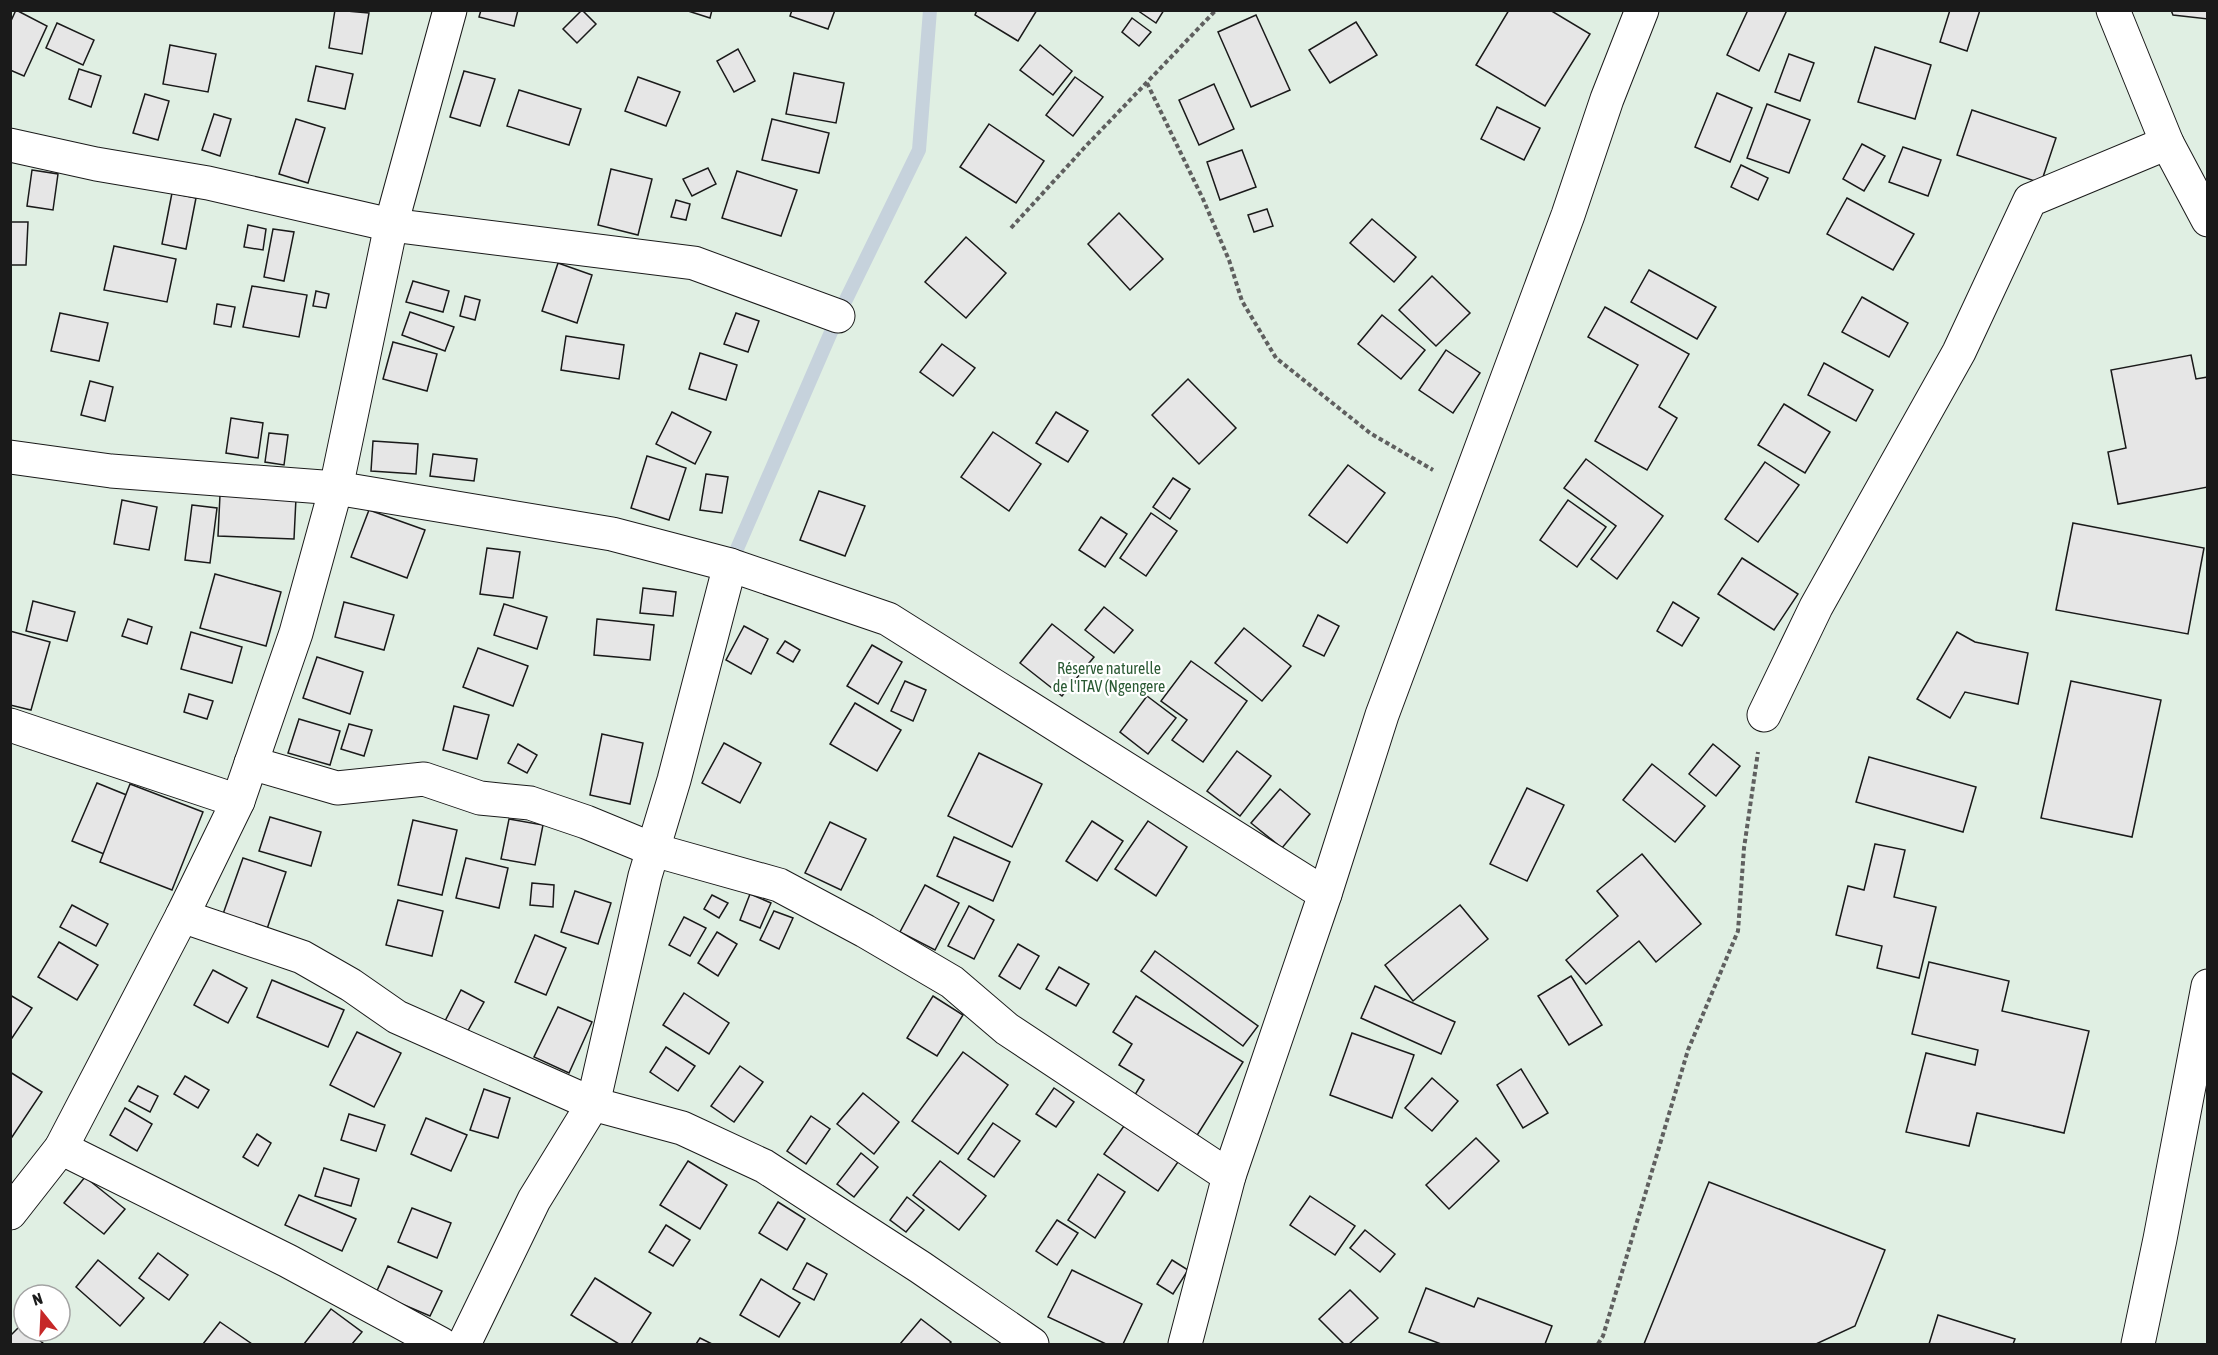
<svg xmlns="http://www.w3.org/2000/svg" width="2218" height="1355" viewBox="0 0 2218 1355" font-family="'Asap Condensed',sans-serif">
  <style>
    .green { fill: #e0efe3; stroke: #6a6a6a; stroke-width: 1.5; fill-rule: evenodd }
    .lines { fill: none; stroke-linecap: round; stroke-linejoin: round }
    .stream { stroke: #c6d2dc; stroke-width: 14 }
    .building { fill: #e6e6e6; stroke: #1a1a1a; stroke-width: 1.5 }
    .street-casing { stroke: #1a1a1a; stroke-width: 35 }
    .path { stroke: #5f5f5f; stroke-width: 4; stroke-dasharray: 4.5 3; stroke-linecap: butt }
    .street { stroke: #fff; stroke-width: 33 }
    .labels { text-anchor: middle; stroke-width: 4.5; stroke-linejoin: round; paint-order: stroke }
    .park-label { font-size: 16px; fill: #2b5a34; stroke: #fff }
  </style>
  <rect width="100%" height="100%" fill="#fff"/>
  <path class="green" d="M10 11H2207V1344H11ZM24 1295H60V1331H24Z"/>
  <g class="lines">
    <polyline class="stream" points="730,565 838,316 919,150 930,10"/>
  </g>
  <g class="building">
    <polygon points="16,10 47,26 24,76 10,70 10,23"/>
    <polygon points="335,10 369,13 362,54 329,48"/>
    <polygon points="481,10 518,10 514,26 479,17"/>
    <polygon points="582,10 596,24 577,43 563,29"/>
    <polygon points="685,10 712,10 710,18"/>
    <polygon points="792,10 835,10 828,29 790,16"/>
    <polygon points="977,10 1037,10 1018,41 975,15"/>
    <polygon points="1137,10 1164,10 1156,23"/>
    <polygon points="1509,10 1550,10 1590,34 1545,106 1476,65"/>
    <polygon points="1748,10 1787,10 1759,71 1727,55"/>
    <polygon points="1950,10 1980,10 1967,51 1940,42"/>
    <polygon points="2171,10 2208,10 2208,19 2173,15"/>
    <polygon points="1256,15 1290,90 1251,107 1218,32"/>
    <polygon points="1132,18 1151,32 1139,46 1122,32"/>
    <polygon points="1356,22 1377,55 1330,83 1309,50"/>
    <polygon points="57,23 94,40 83,65 46,48"/>
    <polygon points="170,45 216,54 208,92 163,84"/>
    <polygon points="1040,45 1072,71 1053,95 1020,70"/>
    <polygon points="1875,47 1931,65 1915,119 1858,102"/>
    <polygon points="738,49 755,81 734,92 717,61"/>
    <polygon points="1789,54 1814,63 1800,101 1775,92"/>
    <polygon points="316,66 353,74 345,109 308,101"/>
    <polygon points="79,69 101,76 91,107 69,99"/>
    <polygon points="464,71 495,79 480,126 450,117"/>
    <polygon points="794,73 844,83 836,123 786,114"/>
    <polygon points="638,77 680,92 666,126 625,111"/>
    <polygon points="1075,77 1103,97 1073,136 1046,115"/>
    <polygon points="1214,84 1234,129 1199,145 1179,100"/>
    <polygon points="519,90 581,109 569,145 507,126"/>
    <polygon points="1717,93 1752,108 1730,162 1695,147"/>
    <polygon points="145,94 169,101 158,140 133,133"/>
    <polygon points="1767,104 1810,120 1789,173 1747,158"/>
    <polygon points="1497,107 1540,128 1524,160 1481,139"/>
    <polygon points="1972,110 2056,138 2041,183 1957,155"/>
    <polygon points="214,114 231,119 220,156 202,150"/>
    <polygon points="296,119 325,128 308,183 279,174"/>
    <polygon points="772,119 829,133 819,173 762,160"/>
    <polygon points="989,124 1044,161 1016,203 960,167"/>
    <polygon points="1862,144 1885,156 1864,191 1843,179"/>
    <polygon points="1903,147 1941,160 1928,196 1889,182"/>
    <polygon points="1242,150 1256,187 1220,200 1207,162"/>
    <polygon points="1741,165 1768,178 1758,200 1731,187"/>
    <polygon points="708,168 716,184 692,196 683,179"/>
    <polygon points="611,169 652,179 638,235 598,225"/>
    <polygon points="32,170 58,174 53,210 27,206"/>
    <polygon points="737,171 797,190 781,236 722,218"/>
    <polygon points="172,193 196,198 186,249 162,244"/>
    <polygon points="1847,198 1914,234 1893,270 1827,234"/>
    <polygon points="676,200 690,204 686,220 671,217"/>
    <polygon points="1267,209 1273,226 1254,232 1248,215"/>
    <polygon points="1119,213 1163,259 1130,290 1088,244"/>
    <polygon points="1372,219 1416,257 1394,282 1350,243"/>
    <polygon points="10,222 28,222 26,265 10,265"/>
    <polygon points="248,225 266,229 263,250 244,247"/>
    <polygon points="273,229 294,232 284,281 264,277"/>
    <polygon points="966,237 1006,273 966,318 925,282"/>
    <polygon points="114,246 176,259 167,302 104,290"/>
    <polygon points="558,263 592,275 577,323 542,311"/>
    <polygon points="1649,270 1716,307 1697,339 1631,302"/>
    <polygon points="1432,276 1470,313 1436,346 1399,310"/>
    <polygon points="413,281 449,291 443,312 406,302"/>
    <polygon points="252,286 307,295 299,337 243,327"/>
    <polygon points="316,291 329,294 326,308 313,306"/>
    <polygon points="465,296 480,300 475,320 460,316"/>
    <polygon points="1862,297 1908,323 1889,357 1842,332"/>
    <polygon points="217,304 235,307 231,327 214,324"/>
    <polygon points="1605,307 1689,354 1659,407 1677,418 1647,470 1595,441 1638,365 1588,337"/>
    <polygon points="410,312 454,327 445,351 402,335"/>
    <polygon points="60,313 108,323 99,361 51,351"/>
    <polygon points="736,313 759,321 748,352 724,344"/>
    <polygon points="1382,315 1425,350 1401,379 1358,344"/>
    <polygon points="566,336 624,345 619,379 561,370"/>
    <polygon points="393,342 437,354 427,391 383,379"/>
    <polygon points="942,344 975,368 953,396 920,372"/>
    <polygon points="1446,350 1480,373 1453,413 1419,390"/>
    <polygon points="700,353 737,365 726,400 689,389"/>
    <polygon points="2191,355 2196,379 2208,377 2208,487 2118,504 2108,452 2126,448 2111,370"/>
    <polygon points="1824,363 1873,390 1856,421 1808,395"/>
    <polygon points="1188,379 1236,428 1199,464 1152,415"/>
    <polygon points="90,381 113,387 105,421 81,415"/>
    <polygon points="1784,404 1830,432 1805,473 1758,445"/>
    <polygon points="672,412 711,432 695,464 656,444"/>
    <polygon points="1056,412 1088,431 1068,462 1036,443"/>
    <polygon points="231,418 263,423 258,458 226,453"/>
    <polygon points="993,432 1041,464 1009,511 961,477"/>
    <polygon points="269,433 288,435 284,465 265,462"/>
    <polygon points="373,441 418,444 416,474 371,471"/>
    <polygon points="433,454 477,459 474,481 430,476"/>
    <polygon points="647,456 686,468 669,520 631,508"/>
    <polygon points="1586,459 1663,516 1617,579 1591,559 1616,526 1564,488"/>
    <polygon points="1765,462 1799,485 1758,542 1725,519"/>
    <polygon points="1348,465 1385,493 1347,543 1309,515"/>
    <polygon points="706,474 728,477 722,513 700,510"/>
    <polygon points="1173,478 1190,489 1170,519 1153,507"/>
    <polygon points="819,491 865,506 845,556 800,540"/>
    <polygon points="220,495 296,498 294,539 218,536"/>
    <polygon points="122,500 157,507 149,550 114,544"/>
    <polygon points="1568,500 1606,527 1577,567 1540,540"/>
    <polygon points="192,505 217,508 210,563 185,560"/>
    <polygon points="369,510 425,530 407,578 351,557"/>
    <polygon points="1151,513 1177,531 1146,576 1120,558"/>
    <polygon points="1101,517 1127,534 1105,567 1079,550"/>
    <polygon points="2073,523 2204,548 2188,634 2056,610"/>
    <polygon points="487,548 520,552 513,598 480,594"/>
    <polygon points="1742,558 1798,594 1774,630 1718,594"/>
    <polygon points="215,574 281,592 266,646 200,628"/>
    <polygon points="643,588 676,592 673,616 640,613"/>
    <polygon points="33,601 75,612 67,641 26,631"/>
    <polygon points="344,602 394,615 384,650 335,637"/>
    <polygon points="1673,602 1699,618 1682,646 1657,631"/>
    <polygon points="504,604 547,617 537,649 494,635"/>
    <polygon points="1104,607 1133,630 1114,653 1085,630"/>
    <polygon points="1318,615 1339,626 1324,656 1303,646"/>
    <polygon points="128,619 152,627 147,644 122,636"/>
    <polygon points="597,619 654,625 650,660 594,655"/>
    <polygon points="1052,624 1094,657 1062,696 1020,663"/>
    <polygon points="744,626 768,639 751,674 726,660"/>
    <polygon points="1244,628 1291,666 1262,701 1215,663"/>
    <polygon points="10,631 50,642 31,710 10,705"/>
    <polygon points="191,632 242,647 232,683 181,669"/>
    <polygon points="1957,632 1975,642 2028,653 2018,704 1965,692 1950,718 1917,699"/>
    <polygon points="785,641 800,650 793,662 777,653"/>
    <polygon points="872,645 902,662 878,704 847,686"/>
    <polygon points="478,648 528,666 513,706 463,687"/>
    <polygon points="317,657 363,672 350,714 303,698"/>
    <polygon points="1191,661 1247,701 1203,762 1172,740 1187,720 1161,701"/>
    <polygon points="905,681 926,690 913,721 891,711"/>
    <polygon points="2071,681 2161,700 2132,837 2041,818"/>
    <polygon points="189,694 213,701 207,719 184,712"/>
    <polygon points="1147,696 1176,718 1148,754 1120,732"/>
    <polygon points="855,703 901,730 877,771 830,744"/>
    <polygon points="454,706 489,715 477,759 443,750"/>
    <polygon points="299,719 340,731 330,765 288,753"/>
    <polygon points="349,724 372,730 364,756 341,749"/>
    <polygon points="602,734 643,743 630,804 590,795"/>
    <polygon points="724,743 761,763 740,803 702,783"/>
    <polygon points="518,744 537,755 527,773 508,763"/>
    <polygon points="1713,744 1740,766 1716,796 1689,774"/>
    <polygon points="1237,751 1271,776 1240,816 1207,791"/>
    <polygon points="979,753 1042,784 1012,847 948,816"/>
    <polygon points="1869,757 1976,787 1963,832 1856,802"/>
    <polygon points="1652,764 1705,806 1675,842 1623,800"/>
    <polygon points="97,783 134,798 109,856 72,841"/>
    <polygon points="130,784 203,812 172,890 100,862"/>
    <polygon points="1527,788 1564,805 1527,881 1490,864"/>
    <polygon points="1280,789 1310,814 1282,848 1251,823"/>
    <polygon points="270,817 321,832 311,866 259,851"/>
    <polygon points="509,819 543,825 535,865 501,859"/>
    <polygon points="413,820 457,830 442,895 398,885"/>
    <polygon points="1092,821 1123,841 1097,881 1066,861"/>
    <polygon points="1148,821 1187,847 1156,896 1115,869"/>
    <polygon points="830,822 866,839 841,890 805,873"/>
    <polygon points="954,837 1010,862 993,901 937,876"/>
    <polygon points="1875,844 1905,850 1894,897 1936,907 1919,978 1877,968 1882,946 1836,935 1848,886 1864,890"/>
    <polygon points="1642,854 1701,924 1656,962 1639,941 1586,984 1566,960 1618,916 1597,891"/>
    <polygon points="243,858 286,872 267,929 223,914"/>
    <polygon points="466,858 508,868 499,908 456,898"/>
    <polygon points="532,883 554,885 553,907 530,905"/>
    <polygon points="925,885 959,903 935,950 900,932"/>
    <polygon points="575,891 611,903 598,944 561,932"/>
    <polygon points="750,894 771,903 760,928 740,920"/>
    <polygon points="712,895 728,903 719,918 704,909"/>
    <polygon points="398,900 443,911 432,956 386,945"/>
    <polygon points="72,905 108,924 96,946 60,927"/>
    <polygon points="1460,905 1488,939 1413,1001 1385,965"/>
    <polygon points="969,906 994,920 974,959 948,946"/>
    <polygon points="774,911 793,918 779,949 760,940"/>
    <polygon points="684,917 706,928 690,956 669,945"/>
    <polygon points="717,932 737,944 718,976 698,963"/>
    <polygon points="535,935 566,948 546,995 515,982"/>
    <polygon points="59,942 98,965 77,1000 38,977"/>
    <polygon points="1018,944 1039,956 1020,989 999,976"/>
    <polygon points="1155,951 1258,1026 1243,1046 1141,971"/>
    <polygon points="1929,962 2009,981 2002,1011 2089,1031 2064,1133 1977,1113 1969,1146 1906,1132 1926,1053 1975,1065 1978,1050 1912,1034"/>
    <polygon points="1059,967 1089,984 1076,1006 1046,989"/>
    <polygon points="213,970 247,988 228,1023 194,1005"/>
    <polygon points="1571,976 1602,1025 1569,1045 1538,996"/>
    <polygon points="272,980 344,1010 328,1047 257,1017"/>
    <polygon points="1375,986 1455,1022 1441,1054 1361,1018"/>
    <polygon points="461,990 484,1002 466,1034 444,1023"/>
    <polygon points="684,993 729,1023 709,1054 663,1025"/>
    <polygon points="10,995 32,1008 10,1041"/>
    <polygon points="933,996 963,1015 937,1056 907,1038"/>
    <polygon points="1136,996 1243,1062 1196,1137 1133,1098 1144,1080 1119,1065 1132,1044 1113,1032"/>
    <polygon points="558,1007 592,1022 569,1073 534,1057"/>
    <polygon points="357,1032 401,1053 374,1107 330,1085"/>
    <polygon points="1352,1033 1414,1055 1392,1118 1330,1095"/>
    <polygon points="666,1047 695,1066 678,1091 650,1072"/>
    <polygon points="963,1052 1008,1085 958,1154 912,1121"/>
    <polygon points="740,1066 763,1082 734,1122 711,1106"/>
    <polygon points="1521,1069 1548,1113 1523,1128 1497,1085"/>
    <polygon points="10,1072 42,1092 10,1140"/>
    <polygon points="185,1076 209,1090 198,1108 174,1094"/>
    <polygon points="1432,1078 1458,1101 1432,1131 1405,1108"/>
    <polygon points="138,1086 158,1096 150,1112 129,1101"/>
    <polygon points="1054,1088 1074,1102 1056,1127 1036,1114"/>
    <polygon points="484,1089 510,1098 498,1138 470,1130"/>
    <polygon points="863,1093 899,1122 874,1154 837,1124"/>
    <polygon points="125,1108 152,1124 137,1151 110,1135"/>
    <polygon points="349,1114 385,1125 376,1151 341,1140"/>
    <polygon points="811,1116 830,1129 806,1164 787,1151"/>
    <polygon points="426,1118 467,1135 451,1171 411,1154"/>
    <polygon points="993,1123 1020,1141 994,1177 968,1159"/>
    <polygon points="1124,1126 1178,1162 1158,1191 1104,1154"/>
    <polygon points="257,1134 271,1143 258,1166 243,1157"/>
    <polygon points="1476,1138 1499,1161 1449,1209 1426,1185"/>
    <polygon points="861,1153 878,1167 854,1197 837,1184"/>
    <polygon points="688,1161 727,1185 700,1229 660,1205"/>
    <polygon points="940,1161 986,1196 959,1230 913,1195"/>
    <polygon points="324,1168 359,1179 351,1206 315,1196"/>
    <polygon points="1098,1174 1125,1192 1095,1238 1068,1220"/>
    <polygon points="85,1177 125,1209 104,1234 64,1203"/>
    <polygon points="1709,1182 1885,1250 1855,1326 1816,1344 1644,1344"/>
    <polygon points="299,1195 356,1219 342,1251 285,1225"/>
    <polygon points="1310,1196 1355,1226 1335,1255 1290,1225"/>
    <polygon points="907,1197 924,1210 906,1232 890,1220"/>
    <polygon points="778,1202 805,1219 787,1250 759,1233"/>
    <polygon points="412,1208 451,1223 437,1258 398,1242"/>
    <polygon points="1057,1220 1078,1233 1057,1265 1036,1251"/>
    <polygon points="666,1225 690,1240 673,1266 649,1252"/>
    <polygon points="1365,1230 1395,1254 1380,1272 1350,1248"/>
    <polygon points="158,1253 188,1275 169,1300 139,1278"/>
    <polygon points="98,1260 144,1298 120,1326 76,1287"/>
    <polygon points="1172,1260 1188,1270 1173,1294 1157,1284"/>
    <polygon points="807,1263 827,1274 814,1300 793,1289"/>
    <polygon points="388,1266 442,1291 430,1316 376,1293"/>
    <polygon points="1072,1270 1142,1304 1123,1344 1106,1344 1048,1317"/>
    <polygon points="595,1278 651,1313 631,1344 619,1344 571,1315"/>
    <polygon points="761,1279 800,1303 779,1337 740,1315"/>
    <polygon points="1426,1288 1474,1307 1478,1298 1552,1326 1545,1344 1441,1344 1409,1332"/>
    <polygon points="1350,1290 1378,1318 1349,1344 1344,1344 1319,1319"/>
    <polygon points="331,1309 362,1332 352,1344 304,1344"/>
    <polygon points="1938,1315 2015,1339 2013,1344 1929,1344"/>
    <polygon points="921,1319 951,1342 949,1344 900,1344"/>
    <polygon points="220,1322 252,1344 203,1344"/>
    <polygon points="21,1325 24,1331 28,1331 44,1344 10,1344 10,1336"/>
    <polygon points="700,1338 712,1344 696,1344"/>
  </g>
  <g class="lines">
    <g class="street-casing">
      <g id="street">
        <polyline points="2113,10 2167,143 2208,220"/>
        <polyline points="10,145 96,164 208,183 391,225 694,263 838,316"/>
        <polyline points="10,457 111,471 336,488 612,534 730,565 888,619 1325,894"/>
        <polyline points="1764,715 1816,607 1959,352 2030,200 2167,143"/>
        <polyline points="10,725 238,801"/>
        <polyline points="251,763 337,788 424,779 480,798 530,803 586,822 654,850 779,885 865,931 952,982 1007,1029 1229,1176"/>
        <polyline points="182,916 302,957 351,985 397,1017 593,1104 682,1128 764,1166 920,1267 1032,1344"/>
        <polyline points="61,1148 288,1261 441,1344"/>
        <polyline points="10,1213 61,1148 182,916 238,801 296,633 336,488 391,225 450,10"/>
        <polyline points="464,1344 534,1200 593,1104 645,876 674,780 730,565"/>
        <polyline points="1185,1344 1229,1176 1325,894 1382,715 1568,215 1607,99 1642,10"/>
        <polyline points="2138,1344 2160,1239 2208,986"/>
      </g>
    </g>
    <g class="path">
      <polyline points="1147,83 1203,199 1229,260 1242,301 1276,358 1370,433 1433,470"/>
      <polyline points="1011,228 1085,147 1216,10"/>
      <polyline points="1598,1344 1603,1336 1688,1050 1738,931 1744,848 1758,752"/>
    </g>
    <use href="#street" class="street"/>
  </g>
  <g class="labels">
    <g class="park-label">
      <text x="1109" y="674">Réserve naturelle<tspan x="1109" dy="18">de l'ITAV (Ngengere</tspan></text>
    </g>
  </g>
  <rect width="2218" height="1355" fill="none" stroke="#1a1a1a" stroke-width="24"/>
  <g transform="translate(42 1313) rotate(342)"><circle r="28" fill="#ffffff" stroke="#a3a3a3" stroke-width="1.5"/>
  <path d="M0-4.5L10 22L0 15L-10 22Z" fill="#c62828"/>
  <text y="-9" font-size="16" font-weight="bold" text-anchor="middle" fill="#1a1a1a">N</text>
  </g>
</svg>
